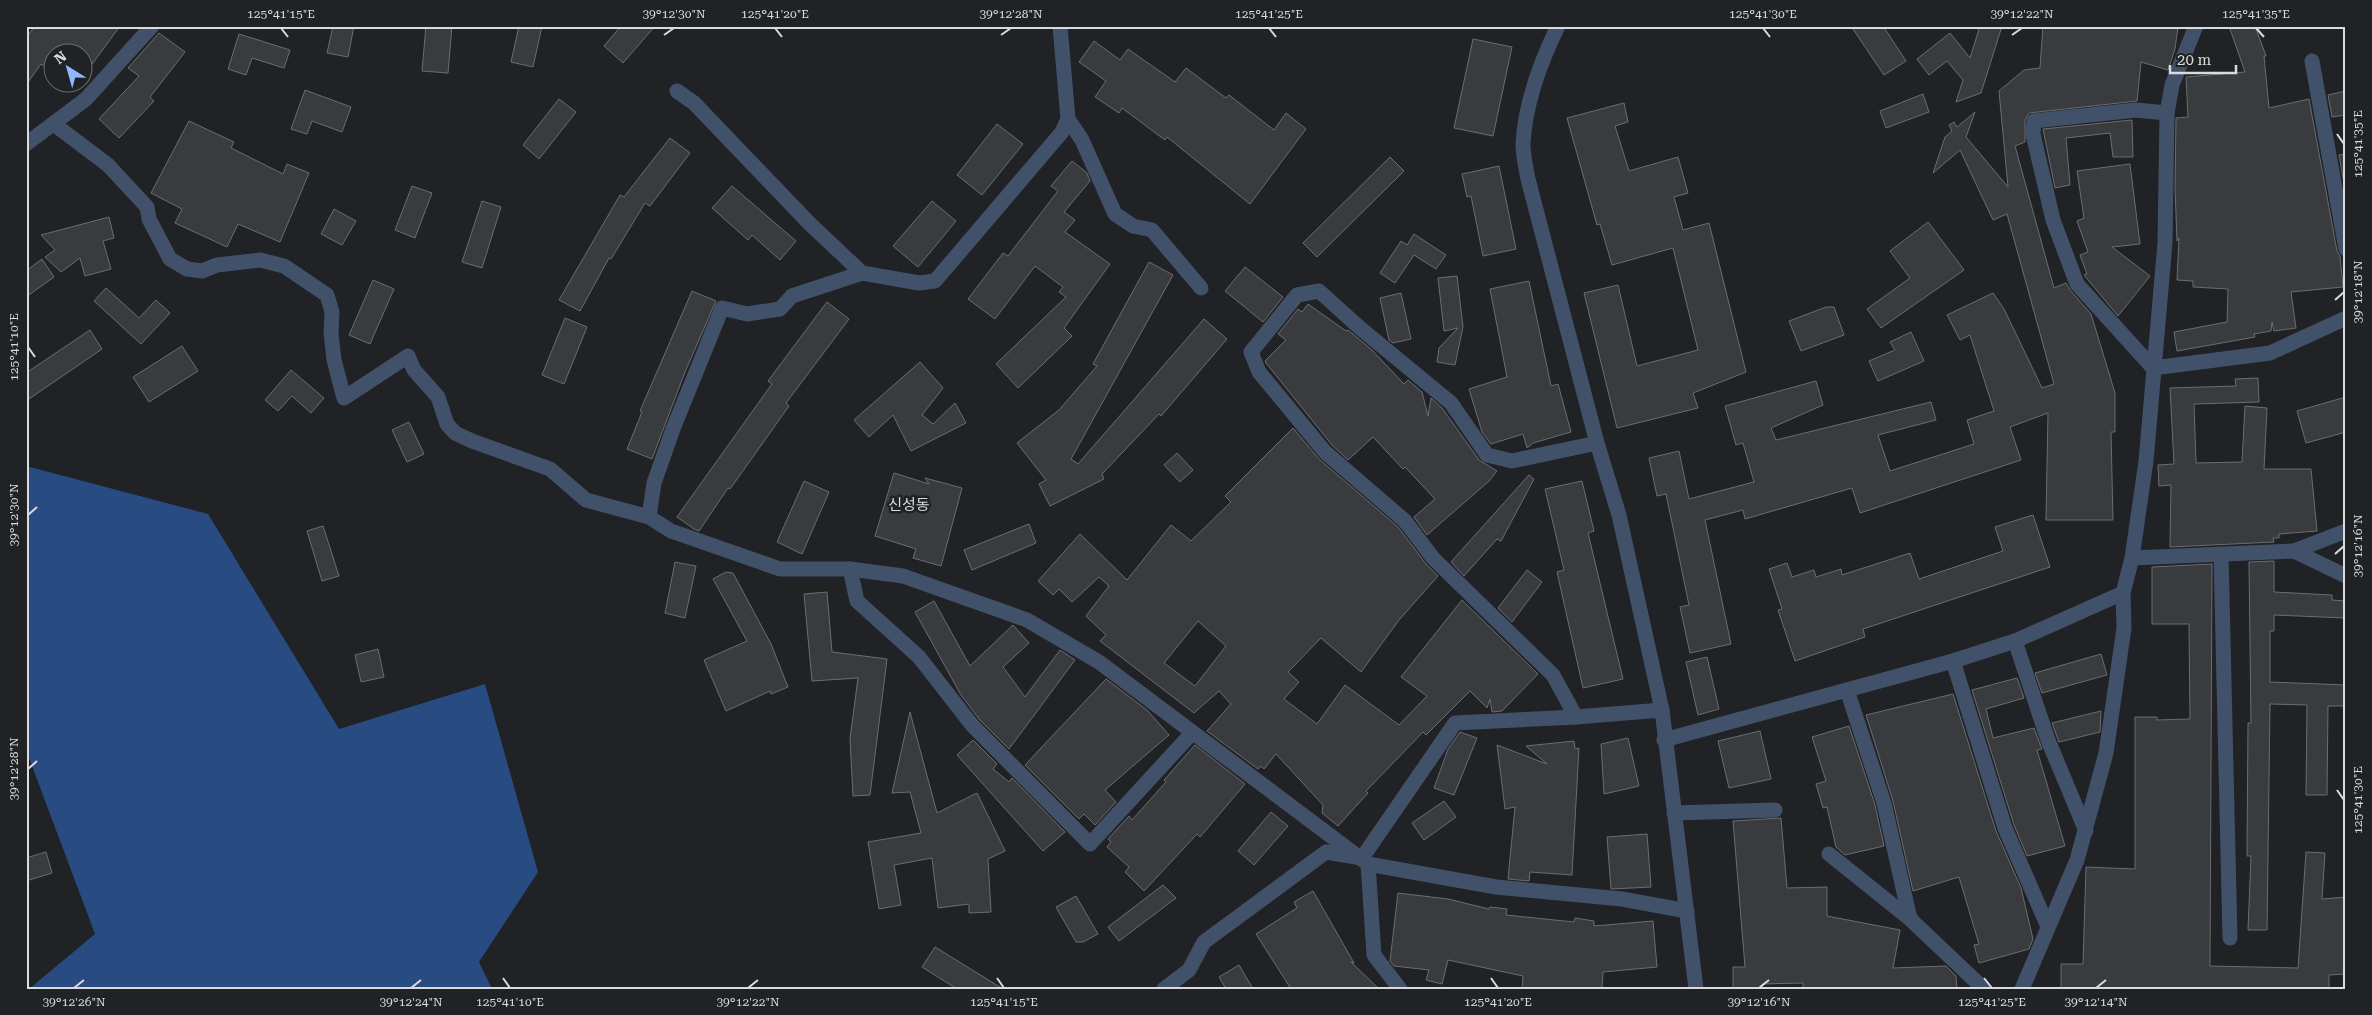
<svg xmlns="http://www.w3.org/2000/svg" width="2372" height="1015" viewBox="0 0 2372 1015" font-family="'Roboto Serif','Noto Sans KR',serif">
  <style>
    .forest { fill: #284b81 }
    .building { fill: #393b3f; stroke: #6b6d71; fill-rule: evenodd }
    .lines { fill: none; stroke-linecap: round; stroke-linejoin: round }
    .minor { stroke: #42516a; stroke-width: 15 }
    .ticks { fill: none; stroke: #dadbdd; stroke-width: 2 }
    .labels { text-anchor: middle; stroke-width: 5; stroke-linejoin: round; paint-order: stroke }
    .quarter-label { font-size: 15px; fill: #dadbdd; stroke: #202225 }
    .neatline { fill: none; stroke: #dadbdd; stroke-width: 2 }
    .ticks-label { font-size: 12px; text-anchor: middle; fill: #dadbdd }
  </style>
  <rect width="100%" height="100%" fill="#202225"/>
  <polygon class="forest" points="26,466 208,514 339,729 485,684 538,872 479,962 492,989 29,989 95,934 26,750"/>
  <g class="building">
    <polygon points="35,26 120,26 82,78 82,52 52,52 52,72 41,64 26,85 26,38"/>
    <polygon points="333,26 354,26 348,57 327,53"/>
    <polygon points="426,26 452,26 448,73 422,71"/>
    <polygon points="519,26 542,26 533,67 511,62"/>
    <polygon points="621,26 655,26 623,63 604,46"/>
    <polygon points="1851,26 1883,26 1906,61 1884,75"/>
    <polygon points="1980,26 2002,26 1981,93 1956,102 1963,80 1947,61 1929,75 1917,59 1950,33 1970,58"/>
    <polygon points="2043,26 2178,26 2175,49 2168,70 2141,62 2137,101 2029,113 2025,120 2025,142 2015,146 2054,288 2066,283 2070,290 2091,314 2115,393 2115,432 2111,432 2113,520 2046,520 2048,413 2010,427 2021,460 1860,513 1852,488 1745,519 1743,510 1705,520 1731,644 1690,653 1680,607 1689,605 1666,494 1657,496 1649,458 1679,451 1689,499 1754,482 1743,443 1736,445 1725,406 1816,381 1823,405 1771,428 1776,440 1931,402 1936,420 1878,435 1890,471 1974,444 1967,420 1994,411 1970,335 1960,340 1947,315 1993,293 2004,309 2042,388 2054,384 2007,214 1993,220 1960,150 1933,173 1945,137 1952,131 1949,125 1954,122 1957,127 1975,112 1966,137 2008,187 1999,91 2024,70 2040,68"/>
    <polygon points="2229,26 2255,26 2266,56 2264,56 2269,108 2309,99 2337,251 2340,256 2343,287 2291,292 2296,328 2274,331 2272,322 2271,331 2254,334 2255,337 2177,351 2174,332 2227,322 2228,289 2193,287 2193,281 2177,280 2179,238 2177,241 2175,188 2176,118 2188,117 2186,77 2245,72"/>
    <polygon points="159,33 185,52 150,97 154,101 119,138 99,119 139,76 128,68"/>
    <polygon points="239,34 290,50 284,68 252,58 246,75 228,69"/>
    <polygon points="1473,39 1512,47 1493,136 1454,128"/>
    <polygon points="1094,41 1120,60 1128,49 1175,82 1186,68 1226,98 1229,95 1274,130 1286,113 1306,129 1250,204 1167,137 1165,140 1122,108 1119,113 1095,97 1106,81 1079,62"/>
    <polygon points="305,90 351,107 342,132 312,121 307,134 291,129"/>
    <polygon points="2346,91 2346,115 2332,117 2328,95"/>
    <polygon points="1923,94 1929,112 1886,128 1880,111"/>
    <polygon points="559,99 576,112 539,159 523,145"/>
    <polygon points="1624,103 1628,122 1615,126 1629,171 1678,157 1688,193 1674,197 1683,230 1709,223 1746,372 1693,393 1698,408 1617,428 1584,293 1618,285 1637,366 1698,350 1673,248 1612,265 1600,224 1597,225 1567,118"/>
    <polygon points="2132,120 2133,157 2113,157 2110,133 2066,138 2070,185 2055,188 2043,129"/>
    <polygon points="189,121 234,142 231,148 283,174 287,164 309,173 280,242 238,224 227,247 175,223 182,209 151,193"/>
    <polygon points="997,124 1023,144 982,195 957,175"/>
    <polygon points="670,138 690,153 650,206 645,203 611,259 609,258 580,311 559,300 620,195 624,197"/>
    <polygon points="2346,154 2346,195 2339,155"/>
    <polygon points="1390,157 1404,171 1317,257 1303,243"/>
    <polygon points="1072,161 1087,173 1090,181 1064,212 1075,220 1065,232 1110,264 1064,328 1072,336 1018,388 996,364 1066,297 1059,292 1063,287 1035,266 995,319 968,299 1003,253 1008,256 1058,191 1051,186"/>
    <polygon points="2130,164 2140,244 2112,247 2150,276 2118,316 2084,275 2087,274 2080,255 2088,252 2077,221 2084,218 2077,171"/>
    <polygon points="1499,166 1516,249 1483,256 1471,196 1467,197 1462,174"/>
    <polygon points="412,186 432,193 415,238 395,230"/>
    <polygon points="732,186 796,241 780,260 752,235 748,240 712,208"/>
    <polygon points="482,201 501,207 482,268 462,262"/>
    <polygon points="932,201 956,221 918,267 893,246"/>
    <polygon points="334,209 356,221 342,245 321,234"/>
    <polygon points="109,217 114,238 103,241 111,269 85,276 80,258 61,272 45,257 55,250 41,235"/>
    <polygon points="1928,222 1964,270 1881,328 1867,309 1910,278 1890,251"/>
    <polygon points="1414,234 1446,255 1436,269 1414,255 1395,283 1380,273 1401,241 1407,245"/>
    <polygon points="42,259 54,277 26,297 26,271"/>
    <polygon points="1149,262 1173,275 1071,459 1078,464 1204,319 1227,339 1161,416 1159,414 1102,474 1104,479 1050,506 1039,484 1046,480 1017,443 1059,410 1097,366 1093,364"/>
    <polygon points="1245,267 1283,297 1263,322 1225,291"/>
    <polygon points="1457,276 1463,327 1455,365 1437,362 1439,348 1458,328 1444,331 1438,278"/>
    <polygon points="373,280 394,289 370,344 349,335"/>
    <polygon points="1529,281 1551,386 1558,384 1571,432 1533,443 1527,448 1523,434 1491,444 1482,432 1469,389 1507,377 1490,289"/>
    <polygon points="106,288 139,318 156,300 170,313 141,344 94,301"/>
    <polygon points="692,291 716,301 685,372 652,459 627,449 642,412 640,411"/>
    <polygon points="1401,293 1411,339 1393,343 1389,340 1380,298"/>
    <polygon points="827,302 849,319 786,403 789,406 730,489 728,488 699,531 694,529 677,517 772,384 768,381"/>
    <polygon points="1308,304 1346,331 1348,330 1371,349 1404,384 1408,380 1422,392 1428,416 1431,398 1442,408 1479,460 1497,471 1489,481 1427,535 1414,517 1435,499 1405,467 1403,469 1373,437 1348,460 1332,445 1266,363 1265,361 1286,340 1278,334 1298,309 1302,312"/>
    <polygon points="1826,307 1834,307 1844,335 1801,351 1789,321"/>
    <polygon points="565,318 587,327 564,384 542,375"/>
    <polygon points="90,330 102,349 26,401 26,373"/>
    <polygon points="1911,332 1924,361 1878,381 1869,361 1895,350 1890,342"/>
    <polygon points="182,346 198,371 149,402 133,377"/>
    <polygon points="920,362 943,388 922,415 933,424 955,403 966,423 911,451 893,415 869,437 854,420"/>
    <polygon points="291,370 324,398 311,413 292,396 278,411 265,400"/>
    <polygon points="2258,378 2259,402 2194,404 2196,463 2242,462 2245,406 2267,408 2264,469 2311,469 2317,531 2279,534 2279,538 2273,538 2274,542 2170,547 2171,485 2159,486 2158,465 2174,464 2170,388 2236,386 2235,379"/>
    <polygon points="2346,397 2346,432 2306,443 2297,411"/>
    <polygon points="409,422 424,454 407,462 392,430"/>
    <path d="M1293 428 1319 459 1398 527 1426 564 1438 576 1399 620 1361 672 1321 638 1288 672 1299 682 1284 699 1317 724 1345 685 1399 725 1427 696 1401 677 1462 600 1538 674 1502 711 1492 712 1490 699 1487 708 1470 691 1426 735 1423 732 1366 791 1368 793 1338 826 1322 813 1323 805 1276 754 1264 769 1261 766 1258 769 1207 731 1231 704 1219 691 1194 713 1100 641 1106 635 1086 616 1109 586 1099 577 1072 602 1059 589 1053 595 1038 581 1080 534 1127 580 1171 525 1191 541 1231 502 1225 496ZM1198 621 1226 646 1195 686 1164 663Z"/>
    <polygon points="1177,453 1193,470 1180,482 1164,465"/>
    <polygon points="894,473 929,484 925,478 962,488 941,566 913,558 916,549 875,536"/>
    <polygon points="1529,475 1534,479 1501,541 1497,539 1464,576 1451,562"/>
    <polygon points="804,481 829,492 802,554 777,542"/>
    <polygon points="1582,481 1594,531 1588,533 1623,679 1583,688 1557,572 1564,570 1545,489"/>
    <polygon points="2033,515 2050,567 1863,629 1865,637 1795,661 1778,610 1782,609 1769,569 1787,563 1792,577 1814,570 1816,577 1841,569 1842,575 1910,553 1919,579 2003,551 1995,527"/>
    <polygon points="1029,524 1036,543 972,570 964,550"/>
    <polygon points="323,526 339,576 322,581 307,531"/>
    <polygon points="2274,561 2274,592 2332,595 2332,600 2346,601 2346,618 2274,615 2274,631 2270,631 2270,682 2346,685 2346,706 2328,706 2327,795 2306,795 2307,705 2270,704 2267,930 2248,930 2251,856 2247,856 2248,723 2251,723 2249,562"/>
    <polygon points="675,562 696,566 685,618 665,613"/>
    <polygon points="2212,564 2210,966 2298,968 2306,852 2325,853 2322,899 2346,897 2346,974 2329,975 2329,989 2061,989 2061,964 2083,964 2086,867 2135,869 2135,717 2157,717 2157,720 2190,719 2189,624 2152,624 2152,567"/>
    <polygon points="1527,570 1542,582 1512,622 1498,608"/>
    <polygon points="726,572 733,573 771,644 788,687 771,694 770,691 726,711 704,660 747,641 713,579"/>
    <polygon points="827,592 832,652 887,659 870,795 853,796 850,739 858,678 812,681 804,594"/>
    <polygon points="934,601 970,666 1013,625 1029,643 1003,667 1025,697 1060,650 1075,660 1009,749 979,719 961,695 915,612"/>
    <polygon points="378,649 384,677 361,682 355,655"/>
    <polygon points="2101,654 2107,675 2042,693 2035,673"/>
    <polygon points="1707,657 1719,709 1698,715 1686,662"/>
    <polygon points="2017,678 2024,698 1986,709 1993,738 2034,728 2042,749 2037,750 2065,846 2027,856 2014,825 1972,690"/>
    <polygon points="1106,679 1147,710 1169,735 1105,790 1116,802 1095,825 1084,814 1079,819 1025,765"/>
    <polygon points="1953,694 1996,831 2021,888 2033,939 2029,949 1979,963 1974,945 1979,944 1959,877 1913,891 1893,801 1866,715"/>
    <polygon points="2101,711 2100,732 2059,742 2052,723"/>
    <polygon points="910,712 937,813 977,793 1005,851 988,859 991,912 969,913 969,904 938,908 932,858 894,865 901,905 879,909 868,842 921,833 910,792 892,793"/>
    <polygon points="1849,726 1875,805 1884,846 1845,855 1836,847 1827,807 1823,808 1816,784 1826,781 1812,737"/>
    <polygon points="1760,731 1771,779 1729,788 1718,741"/>
    <polygon points="1460,732 1477,738 1454,795 1434,788 1448,749"/>
    <polygon points="1628,738 1639,786 1604,794 1601,744"/>
    <polygon points="973,740 997,764 993,769 1009,782 1012,778 1065,832 1043,851 957,755"/>
    <polygon points="1574,741 1575,749 1579,748 1572,875 1530,872 1529,881 1508,879 1515,807 1505,809 1497,745 1547,764 1526,746"/>
    <polygon points="1195,745 1245,784 1200,837 1197,834 1144,891 1125,872 1129,867 1107,847 1111,842 1108,839 1129,816 1132,820 1166,782 1164,780"/>
    <polygon points="1444,801 1456,817 1424,840 1412,823"/>
    <polygon points="1271,812 1288,826 1254,865 1238,851"/>
    <polygon points="1781,818 1787,888 1827,887 1827,916 1900,930 1893,968 1946,966 1956,976 1957,989 1803,989 1803,983 1762,984 1762,989 1733,989 1733,967 1745,967 1733,821"/>
    <polygon points="1647,834 1651,887 1611,889 1607,837"/>
    <polygon points="46,852 52,873 26,881 26,858"/>
    <polygon points="1163,885 1176,898 1119,941 1108,927"/>
    <polygon points="1313,891 1354,963 1351,962 1379,989 1291,989 1256,934 1297,908 1294,902"/>
    <polygon points="1398,893 1448,899 1489,909 1490,907 1507,909 1506,915 1574,922 1575,918 1594,921 1594,926 1653,921 1657,967 1603,972 1602,989 1522,989 1523,976 1448,960 1442,984 1426,980 1429,970 1394,966 1390,961"/>
    <polygon points="1076,896 1098,934 1083,942 1076,942 1056,907"/>
    <polygon points="935,947 1003,989 957,989 922,967"/>
    <polygon points="1239,965 1253,989 1226,989 1219,977"/>
  </g>
  <g class="lines">
    <g class="minor">
      <path d="M1558 26C1540 63 1525 103 1523 144 1523 156 1526 168 1528 179L1597 443 1619 515 1662 710 1696 989"/>
      <polyline points="2312,61 2346,249"/>
      <polyline points="677,91 694,103 809,223 862,273 919,283 935,281 1062,132 1068,119 1060,26"/>
      <polyline points="2167,113 2136,110 2034,121 2033,134 2053,220 2077,284 2153,368 2270,353 2346,318"/>
      <polyline points="1068,119 1082,140 1115,214 1133,226 1152,230 1201,288"/>
      <polyline points="55,125 108,165 147,207 149,219 170,259 187,269 202,271 217,265 260,260 284,266 327,295 332,312 331,333 334,360 344,398 408,356 414,370 438,397 447,424 455,433 472,441 550,469 586,500 649,517 671,531 780,569 850,569 903,576 1027,620 1099,662 1368,864 1374,955 1400,989"/>
      <polyline points="26,144 86,99 152,26"/>
      <polyline points="649,517 654,483 673,429 722,308 747,314 780,309 792,296 862,273"/>
      <polyline points="2294,551 2346,531"/>
      <polyline points="2221,554 2230,938"/>
      <polyline points="2132,558 2294,551 2346,576"/>
      <polyline points="850,569 857,601 919,657 972,725 1090,844 1192,733"/>
      <polyline points="2015,641 2048,740 2086,831"/>
      <polyline points="1953,661 2005,828 2048,927"/>
      <polyline points="1847,690 1884,803 1910,919"/>
      <polyline points="1576,717 1553,675 1433,558 1405,521 1325,452 1259,372 1251,352 1297,295 1319,291 1360,328 1451,403 1487,455 1512,461 1597,443"/>
      <polyline points="1664,740 1953,661 2015,641 2123,593"/>
      <polyline points="1674,813 1775,810"/>
      <polyline points="1829,854 1910,919 1984,989"/>
      <polyline points="1368,864 1496,887 1622,899 1687,911"/>
      <polyline points="1164,989 1189,970 1204,942 1326,852 1362,858 1455,723 1576,717 1662,710"/>
      <polyline points="2022,989 2077,860 2106,753 2124,628 2123,593 2132,558 2146,461 2165,243 2167,113 2172,85 2196,26"/>
    </g>
  </g>
  <path class="ticks" d="M281 28 288 37M775 28 782 37M1269 28 1276 37M1763 28 1770 37M2256 28 2264 37M664 35 674 28M1001 35 1011 28M2012 35 2022 28M2337 134 2344 144M2335 300 2344 292M28 347 35 357M28 515 37 507M2335 554 2344 546M28 769 37 761M2337 790 2344 800M503 978 510 988M997 978 1004 988M1491 978 1498 988M1984 978 1992 988M74 988 84 980M411 988 421 980M748 988 758 980M1759 988 1769 980M2096 988 2106 980"/>
  <g class="labels">
    <g class="quarter-label">
      <text x="909" y="510">신성동</text>
    </g>
  </g>
  <rect width="2372" height="1015" fill="none" stroke="#202225" stroke-width="55"/>
  <g transform="translate(68 68) rotate(323)"><circle r="24" fill="#202225" stroke="#6a6c6f"/>
  <path d="M0-4L9 19L0 12L-9 19Z" fill="#8eb9fc"/>
  <text y="-8" font-size="14" font-weight="bold" text-anchor="middle" fill="#dadbdd">N</text>
  </g>
  <path d="M2170 65v8h66v-8" fill="none" stroke="#dadbdd" stroke-width="2.5"/>
  <text x="2177" y="65" font-size="15" fill="#dadbdd" stroke="#202225" stroke-width="4" paint-order="stroke">20 m</text>
  <rect x="28" y="28" width="2316" height="960" class="neatline"/>
  <g class="ticks-label">
    <text x="281" y="18">125°41'15"E</text>
    <text x="674" y="18">39°12'30"N</text>
    <text x="775" y="18">125°41'20"E</text>
    <text x="1011" y="18">39°12'28"N</text>
    <text x="1269" y="18">125°41'25"E</text>
    <text x="1763" y="18">125°41'30"E</text>
    <text x="2022" y="18">39°12'22"N</text>
    <text x="2256" y="18">125°41'35"E</text>
    <text transform="translate(2358 144) rotate(-90)" y="4">125°41'35"E</text>
    <text transform="translate(2358 292) rotate(-90)" y="4">39°12'18"N</text>
    <text transform="translate(14 347) rotate(-90)" y="4">125°41'10"E</text>
    <text transform="translate(14 515) rotate(-90)" y="4">39°12'30"N</text>
    <text transform="translate(2358 546) rotate(-90)" y="4">39°12'16"N</text>
    <text transform="translate(14 769) rotate(-90)" y="4">39°12'28"N</text>
    <text transform="translate(2358 800) rotate(-90)" y="4">125°41'30"E</text>
    <text x="74" y="1006">39°12'26"N</text>
    <text x="411" y="1006">39°12'24"N</text>
    <text x="510" y="1006">125°41'10"E</text>
    <text x="748" y="1006">39°12'22"N</text>
    <text x="1004" y="1006">125°41'15"E</text>
    <text x="1498" y="1006">125°41'20"E</text>
    <text x="1759" y="1006">39°12'16"N</text>
    <text x="1992" y="1006">125°41'25"E</text>
    <text x="2096" y="1006">39°12'14"N</text>
  </g>
</svg>
